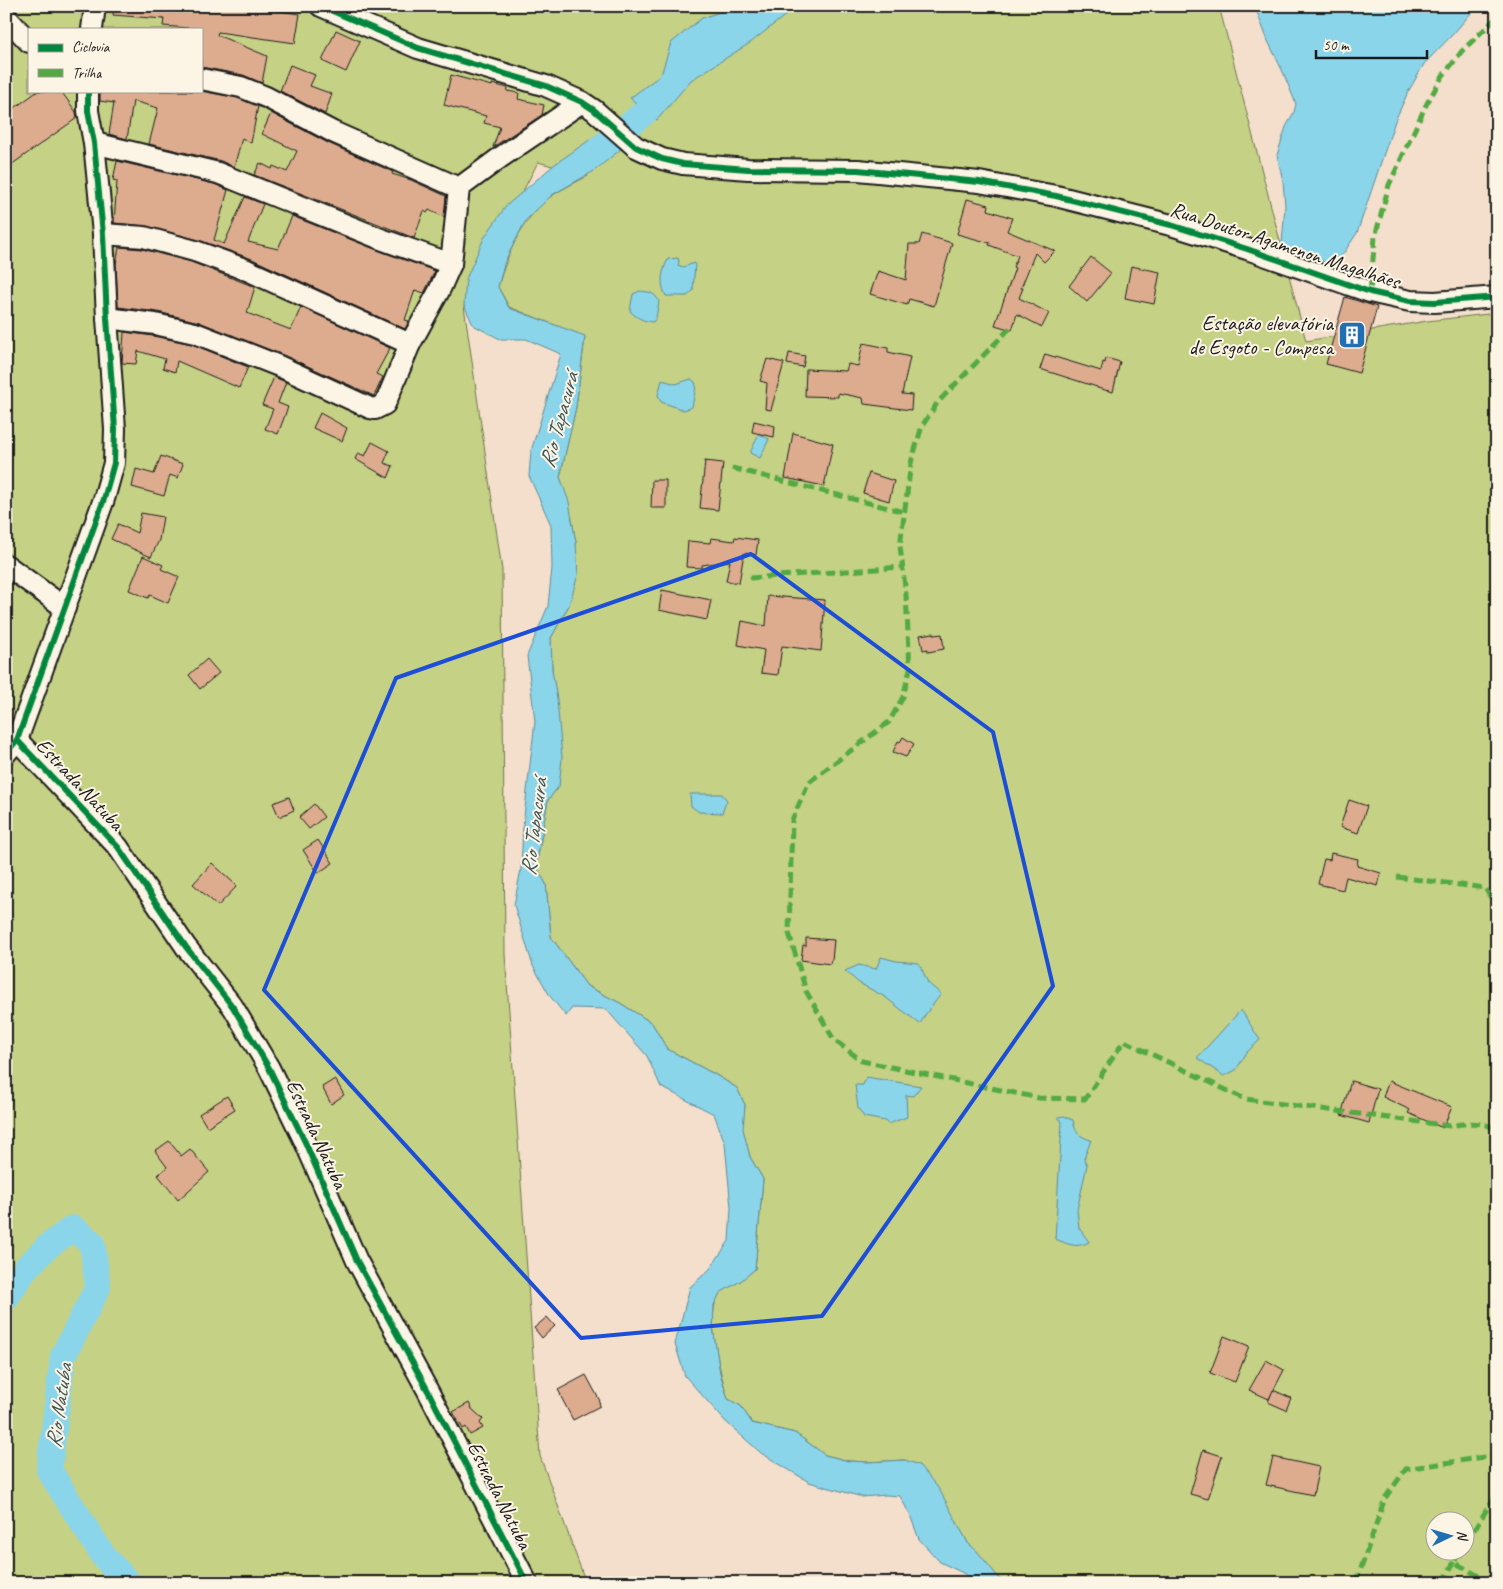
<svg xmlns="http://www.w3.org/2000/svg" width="1503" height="1589" viewBox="0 0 1503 1589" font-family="Caveat,sans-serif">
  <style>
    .green { fill: #c5d184; stroke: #707650; fill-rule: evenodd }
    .water { fill: #8bd5eb; stroke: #5f8b98 }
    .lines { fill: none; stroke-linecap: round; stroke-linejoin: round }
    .river { stroke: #8bd5eb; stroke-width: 26 }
    .building { fill: #ddac8f; stroke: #1c1c1c }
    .minor-casing { stroke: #1c1c1c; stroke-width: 24 }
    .minor { stroke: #fcf5e5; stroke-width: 20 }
    .quiet { stroke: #52a943; stroke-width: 5; stroke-dasharray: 10 5; stroke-linecap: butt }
    .cycleway-casing { stroke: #fcf5e5; stroke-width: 9 }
    .cycleway { stroke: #00873e; stroke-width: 6 }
    .marked { fill: none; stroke: #1d4ed8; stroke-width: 4; stroke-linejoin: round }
    .labels { text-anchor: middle; stroke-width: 4; stroke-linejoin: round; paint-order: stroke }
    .street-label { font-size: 21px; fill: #1c1c1c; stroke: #fcf5e5 }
    .poi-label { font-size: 21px; fill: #1c1c1c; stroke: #fcf5e5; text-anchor: end }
    .water-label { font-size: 22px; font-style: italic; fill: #3d545a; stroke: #fcf5e5 }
  </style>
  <rect width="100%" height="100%" fill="#f3dfcb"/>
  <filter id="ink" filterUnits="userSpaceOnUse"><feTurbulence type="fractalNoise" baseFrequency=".02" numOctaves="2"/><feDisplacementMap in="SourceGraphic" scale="10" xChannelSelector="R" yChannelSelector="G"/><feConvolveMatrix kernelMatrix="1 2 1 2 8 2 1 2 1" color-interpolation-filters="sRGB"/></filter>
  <g filter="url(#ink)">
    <path class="green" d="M6 6H1219L1306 341 1427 321 1497 313V1583H1003L968 1543 953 1516 905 1460 868 1462 849 1461 825 1455 795 1433 752 1423 741 1406 728 1399C721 1377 704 1311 720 1293 725 1288 734 1285 740 1281 745 1277 750 1273 755 1269L763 1179 750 1157 742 1129 745 1105 737 1088 716 1075 667 1049 652 1023 620 1003 587 986 551 937 546 884 536 867 548 800 559 786 552 670 551 638 569 605 576 543 572 520 560 477 576 407 585 337 509 307 498 287C508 252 523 216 553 195 564 188 576 182 588 176L538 162 464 306 502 570 505 954 540 1456 586 1583H6ZM29 29H201V91H29ZM1436 1522H1466V1552H1436Z"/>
    <g class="water">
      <polygon points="737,6 792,6 787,14 750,43 691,80 657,120 630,98 661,75 671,43 702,18"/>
      <polygon points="1261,6 1477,6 1454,33 1424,64 1408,92 1395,121 1357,233 1343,254 1332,263 1289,255 1282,244 1285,206 1283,181 1277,155 1286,127 1294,112 1296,104 1283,72 1268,41 1257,12"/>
      <polygon points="607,128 626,145 594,171 552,195 526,220 505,261 498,287 509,308 585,336 576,407 560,477 569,502 572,520 576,543 578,575 569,605 551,638 552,670 557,699 562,758 559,786 548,800 536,866 546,884 551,937 587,986 620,1003 652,1023 667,1049 716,1075 737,1088 745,1105 743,1129 750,1157 763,1179 755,1269 742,1280 720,1293 714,1305 713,1328 720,1373 728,1399 741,1406 752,1423 795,1433 825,1455 849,1461 868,1462 905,1460 919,1465 939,1489 968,1543 977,1551 1003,1583 972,1583 965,1574 940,1562 919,1539 910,1515 900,1496 886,1495 862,1497 809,1482 761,1453 725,1421 685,1376 675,1344 690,1287 710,1269 729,1241 731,1208 725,1143 714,1114 661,1087 647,1056 606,1009 572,1008 566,1016 550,996 533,966 514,905 521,869 523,826 535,721 527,656 548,606 552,568 551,525 529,476 531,451 561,354 526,339 500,339 473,325 464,305 466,279 484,238 506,206 555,164"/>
      <path d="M678 258 679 262 678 265 683 267 695 263 693 291 687 296H666C659 282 662 272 668 259Z"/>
      <path d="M640 291C649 292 654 292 659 301L656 318 653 322C643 321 637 318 630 311L633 294Z"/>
      <polygon points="691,379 695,382 696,386 692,407 684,410 661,402 658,395 662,380 676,384"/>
      <polygon points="759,434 769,439 760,458 750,453"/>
      <polygon points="690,794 722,794 727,800 722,813 699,812 691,806"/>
      <polygon points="881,957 896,961 919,963 928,983 941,994 925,1015 920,1024 885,997 859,983 845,971 859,965 876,969"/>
      <path d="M1241 1010C1248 1020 1253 1030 1260 1040L1247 1052 1236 1070 1224 1076 1197 1058Z"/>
      <polygon points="866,1077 921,1086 913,1096 906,1095 907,1117 888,1124 885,1121 864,1117 858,1108 855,1085 863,1085"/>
      <path d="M1064 1116 1073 1120C1075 1133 1080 1137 1091 1140L1084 1159 1087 1165 1077 1210 1079 1228 1089 1242C1075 1249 1069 1244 1055 1239L1062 1122 1058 1117Z"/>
    </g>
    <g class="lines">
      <g class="river">
        <polyline points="600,148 644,113 670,83"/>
        <polyline points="6,1298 26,1268 47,1247 73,1228 92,1243 98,1287 63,1356 49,1470 104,1557 129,1583"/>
      </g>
    </g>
    <g class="building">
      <polygon points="114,6 243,6 300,14 295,43 218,32 217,35 267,56 262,83 243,75 201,67 201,29 163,26 164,19 113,15"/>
      <polygon points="336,30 360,41 346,72 322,61"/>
      <polygon points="290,65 315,75 310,86 332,94 325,114 280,91"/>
      <polygon points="451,75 492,86 492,84 508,88 507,91 519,93 518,99 544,105 542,115 493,147 500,127 484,123 486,116 444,105"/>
      <polygon points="38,91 61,91 76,112 77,118 11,165 6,159 6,114"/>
      <polygon points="100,91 201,91 238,98 258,106 251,143 242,138 234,167 221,161 149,144 158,108 133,101 127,139 109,134 114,103 100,101"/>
      <polygon points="271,113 328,143 393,172 392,174 411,180 446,196 444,217 429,210 427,213 424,211 414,238 254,175 260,163 272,169 273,166 287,172 297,151 262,134"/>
      <polygon points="117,161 214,184 228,190 214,240 224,244 245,197 263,204 248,242 278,249 292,216 377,250 435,271 424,293 415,290 405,320 409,321 405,329 252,259 199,240 147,226 114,223 117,181 113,180"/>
      <polygon points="967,199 989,205 988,210 1012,218 1007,231 1055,251 1044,262 1035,253 1021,288 1023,288 1019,298 1049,313 1042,327 1017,314 1012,330 995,325 1015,268 1013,267 1018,256 989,245 990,243 957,234"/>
      <polygon points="922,234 952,243 934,306 909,299 907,305 870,294 878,271 906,280 909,244 919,244"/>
      <polygon points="119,247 142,249 191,262 255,287 247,313 291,330 301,307 390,348 376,374 383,377 374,396 283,355 199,322 158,312 118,307 116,264"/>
      <polygon points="1091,257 1111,273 1087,302 1069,286"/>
      <polygon points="1131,266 1160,272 1154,304 1125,298"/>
      <polygon points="1345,297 1377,307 1359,373 1326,364"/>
      <polygon points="124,332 153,336 192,344 248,367 239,388 177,361 175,372 163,368 165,359 138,351 136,364 122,363"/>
      <polygon points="863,343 888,348 888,352 910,357 902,394 912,395 911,410 864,404 863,398 838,393 838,397 805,396 806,369 846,371 848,364 858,366"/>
      <polygon points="789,353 805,356 803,367 787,364"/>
      <polygon points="1045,354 1101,371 1103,362 1105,363 1106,358 1120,362 1113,392 1097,388 1097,387 1040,369"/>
      <polygon points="767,359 784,363 771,410 765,409 767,383 760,381"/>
      <polygon points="274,377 286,382 278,403 288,407 278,434 265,429 273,409 262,405"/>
      <polygon points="320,413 347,428 342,441 313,428"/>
      <polygon points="754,421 775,426 774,437 752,432"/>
      <polygon points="793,433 833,444 824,486 785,478"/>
      <polygon points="372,442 389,451 384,463 393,466 388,478 355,459 358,453 365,456"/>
      <polygon points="161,456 183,464 178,478 170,475 164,496 132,487 136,469 154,474"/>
      <polygon points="705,461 723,463 718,510 700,508"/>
      <polygon points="869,473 894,481 889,501 863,493"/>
      <polygon points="652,480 666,480 666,508 651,508"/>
      <polygon points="141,513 163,517 159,540 151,557 111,539 118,524 137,533"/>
      <polygon points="735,537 758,540 756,555 744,553 739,583 726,581 730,561 702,565 702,568 686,567 688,541 710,543 711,538 734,541"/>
      <polygon points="143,556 163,565 161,569 179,577 168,603 150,595 148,598 129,590"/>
      <polygon points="662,590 711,600 707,620 659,610"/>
      <polygon points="768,596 825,600 821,651 782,646 778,675 761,673 764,650 738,645 742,621 766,626"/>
      <polygon points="934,633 934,635 942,634 944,649 928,652 928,649 923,650 920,635"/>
      <polygon points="207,659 219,673 200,689 189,675"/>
      <polygon points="903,737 914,744 906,757 893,752 898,741 900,742"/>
      <polygon points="289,797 294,810 279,817 273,803"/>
      <polygon points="1349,800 1367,806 1358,833 1340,827"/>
      <polygon points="314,804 324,817 309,829 299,817"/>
      <polygon points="318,840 333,863 318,873 303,850"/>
      <polygon points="1331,853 1358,859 1357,866 1381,873 1378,886 1346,877 1343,890 1318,884 1324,859 1330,860"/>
      <polygon points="212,863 237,886 218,906 193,884"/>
      <polygon points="806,938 834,940 832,960 831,960 830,964 801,960 803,945 806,946"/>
      <polygon points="335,1079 344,1095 331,1104 322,1087"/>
      <polygon points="1351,1081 1378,1089 1369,1123 1341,1115"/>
      <polygon points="1389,1081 1452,1107 1443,1128 1408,1113 1410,1110 1383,1097"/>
      <polygon points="227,1096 235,1109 207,1127 199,1114"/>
      <polygon points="169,1141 181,1156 190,1149 209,1172 178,1200 158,1175 167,1167 155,1151"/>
      <polygon points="547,1317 555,1326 542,1338 534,1328"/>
      <polygon points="1224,1336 1249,1346 1235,1382 1210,1373"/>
      <polygon points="1266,1360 1284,1370 1269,1399 1249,1390"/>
      <polygon points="586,1375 600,1401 599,1402 600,1406 573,1420 560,1395 561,1395 558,1390"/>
      <polygon points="1273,1390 1291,1398 1286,1410 1268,1402"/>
      <polygon points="469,1403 472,1409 483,1419 480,1423 483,1428 470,1435 466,1427 463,1429 453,1412"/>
      <polygon points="1203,1450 1222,1456 1208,1499 1190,1494"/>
      <polygon points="1273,1457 1319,1467 1313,1495 1266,1485"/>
    </g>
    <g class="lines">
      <g class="minor-casing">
        <g id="minor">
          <polyline points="321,6 418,48 546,86 582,102 594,110 636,147 662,159 683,164 748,169 858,170 979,182 1056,196 1171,225 1247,249 1370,292 1410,301 1435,302 1497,297"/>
          <polyline points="6,17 29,42"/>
          <polyline points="92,29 95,6"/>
          <polyline points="201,79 241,87 266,97 333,132 459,188"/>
          <polyline points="94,143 218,173 381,239 451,264"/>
          <polyline points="103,234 144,237 195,251 247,270 410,344"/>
          <polyline points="107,318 155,324 195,333 279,366 370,408 375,409 385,404 410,344 439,291 451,264 459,188 501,157 582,102"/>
          <polyline points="6,565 65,608"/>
          <polyline points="17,740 118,847 186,947 233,1007 269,1068 305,1142 357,1261 428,1391 527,1583"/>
          <polyline points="6,753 17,740 104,499 114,463 115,429 107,318 103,234 94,143 88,111 88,91"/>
        </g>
      </g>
      <use href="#minor" class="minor"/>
      <g class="quiet">
        <polyline points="1370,292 1375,237 1389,185 1426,105 1442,77 1462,51 1497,17"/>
        <path d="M1010 328 938 402 922 426 911 463 900 546 906 595 910 669 903 697 889 722 809 782 792 820 789 933 806 991 834 1040 862 1061 1039 1098 1085 1099 1124 1041 1245 1099 1450 1126C1468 1123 1480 1121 1497 1129"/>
        <polyline points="732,468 904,512"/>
        <polyline points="750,578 903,567"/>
        <polyline points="1397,877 1485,888 1497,908"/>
        <polyline points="1466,1543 1497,1493"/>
        <polyline points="1460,1552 1454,1562 1491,1583"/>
        <polyline points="1356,1583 1385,1498 1406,1469 1497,1455"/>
        <polyline points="1443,1583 1454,1562"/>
      </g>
      <g class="cycleway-casing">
        <g id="cycleway">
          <polyline points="321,6 418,48 546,86 582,102 594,110 636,147 662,159 683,164 748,169 858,170 979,182 1056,196 1171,225 1247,249 1370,292 1410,301 1435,302 1497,297"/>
          <polyline points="17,740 118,847 186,947 233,1007 269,1068 305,1142 357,1261 428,1391 527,1583"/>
          <polyline points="6,753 17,740 104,499 114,463 115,429 107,318 103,234 94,143 88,111 88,91"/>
        </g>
      </g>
      <use href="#cycleway" class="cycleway"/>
    </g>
  </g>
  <path class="marked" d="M751 554 993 732 1053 986 822 1316 581 1338 264 990 396 678Z"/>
  <defs>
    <g id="building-square" transform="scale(1.4375)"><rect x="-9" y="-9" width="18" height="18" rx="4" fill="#1f6fb2" stroke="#fcf5e5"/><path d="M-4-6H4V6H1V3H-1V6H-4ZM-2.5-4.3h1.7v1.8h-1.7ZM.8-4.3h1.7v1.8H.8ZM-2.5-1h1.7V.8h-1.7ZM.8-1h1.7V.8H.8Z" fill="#fff"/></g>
  </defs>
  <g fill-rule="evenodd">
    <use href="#building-square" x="1352" y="335"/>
  </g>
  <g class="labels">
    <g class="street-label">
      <text transform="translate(1285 245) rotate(18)" y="7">Rua Doutor Agamenon Magalhães</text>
      <text transform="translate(80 784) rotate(47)" y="7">Estrada Natuba</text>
      <text transform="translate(317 1134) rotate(65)" y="7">Estrada Natuba</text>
      <text transform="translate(500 1495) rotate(63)" y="7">Estrada Natuba</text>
    </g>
    <g class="poi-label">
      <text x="1333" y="330">Estação elevatória<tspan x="1333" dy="24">de Esgoto - Compesa</tspan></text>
    </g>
    <g class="water-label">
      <text transform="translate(558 420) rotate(-75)" y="8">Rio Tapacurá</text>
      <text transform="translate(533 827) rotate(-83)" y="8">Rio Tapacurá</text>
      <text transform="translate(58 1406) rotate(-82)" y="8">Rio Natuba</text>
    </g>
  </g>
  <rect width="1503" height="1589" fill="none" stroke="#fcf5e5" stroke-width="25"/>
  <rect x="12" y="12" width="1478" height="1564" fill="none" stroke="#1c1c1c" stroke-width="2" filter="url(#ink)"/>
  <rect x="28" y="28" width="175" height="65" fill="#fcf5e5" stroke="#a29e95"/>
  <rect x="38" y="44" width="25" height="8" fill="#00873e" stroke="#a29e95"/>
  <text x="72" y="52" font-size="15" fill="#1c1c1c">Ciclovia</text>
  <rect x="38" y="69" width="25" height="8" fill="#52a943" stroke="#a29e95"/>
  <text x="72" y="78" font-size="15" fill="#1c1c1c">Trilha</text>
  <g transform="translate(1450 1536) rotate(85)"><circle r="24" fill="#fcf5e5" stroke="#a29e95"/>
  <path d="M0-4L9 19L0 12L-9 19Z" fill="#1f6fb2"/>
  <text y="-8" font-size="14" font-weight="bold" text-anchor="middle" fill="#1c1c1c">N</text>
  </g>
  <path d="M1316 50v8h111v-8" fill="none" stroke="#1c1c1c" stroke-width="2.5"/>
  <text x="1323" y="50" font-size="15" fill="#1c1c1c" stroke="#fcf5e5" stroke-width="4" paint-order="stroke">50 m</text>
</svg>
